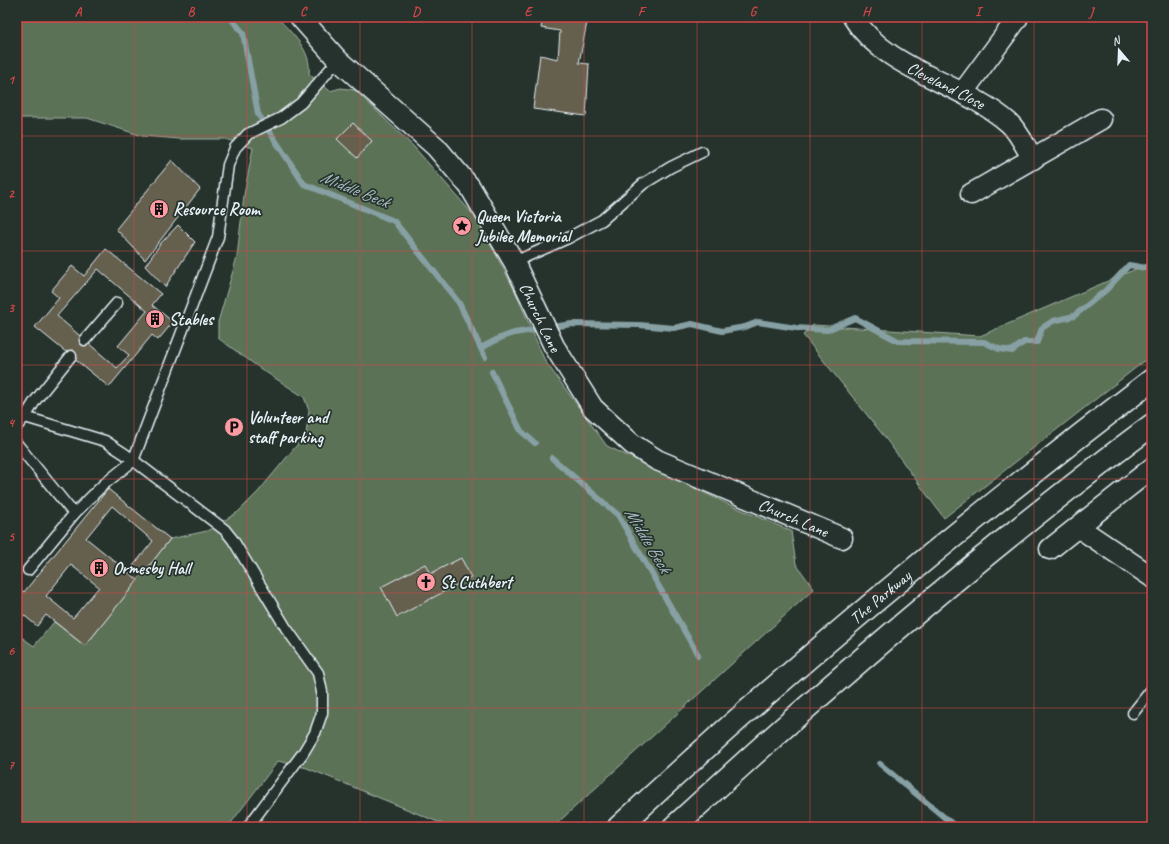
<svg xmlns="http://www.w3.org/2000/svg" width="1169" height="844" viewBox="0 0 1169 844" font-family="Caveat,sans-serif">
  <style>
    .green { fill: #5b7256; stroke: #a2b2a7 }
    .lines { fill: none; stroke-linecap: round; stroke-linejoin: round }
    .stream { stroke: #87a0a4; stroke-width: 6 }
    .building { fill: #655f4e; stroke: #e8f1f8; fill-rule: evenodd }
    .lane-casing { stroke: #e8f1f8; stroke-width: 13 }
    .street-casing { stroke: #e8f1f8; stroke-width: 23 }
    .highway-casing { stroke: #e8f1f8; stroke-width: 25 }
    .lane { stroke: #26332d; stroke-width: 10 }
    .street { stroke: #26332d; stroke-width: 20 }
    .highway { stroke: #26332d; stroke-width: 22 }
    .grid { fill: none; stroke: #d94647; stroke-width: 1; stroke-opacity: 0.55 }
    .labels { text-anchor: middle; stroke-width: 3.5; stroke-linejoin: round; paint-order: stroke }
    .street-label { font-size: 17px; fill: #e8f1f8; stroke: #26332d }
    .poi-label { font-size: 17px; font-weight: bold; fill: #e8f1f8; stroke: #26332d; text-anchor: start }
    .water-label { font-size: 18px; font-style: italic; fill: #a8bbc0; stroke: #26332d }
    .neatline { fill: none; stroke: #d94647; stroke-width: 1.5 }
    .grid-label { font-size: 13px; text-anchor: middle; font-weight: bold; fill: #d94647 }
  </style>
  <rect width="100%" height="100%" fill="#26332d"/>
  <filter id="ink" filterUnits="userSpaceOnUse"><feTurbulence type="fractalNoise" baseFrequency=".025" numOctaves="2"/><feDisplacementMap in="SourceGraphic" scale="8" xChannelSelector="R" yChannelSelector="G"/><feConvolveMatrix kernelMatrix="1 2 1 2 8 2 1 2 1" color-interpolation-filters="sRGB"/></filter>
  <g filter="url(#ink)">
    <g class="green">
      <path d="M17 17H277C292 34 312 50 309 74L330 91 341 88 355 90 414 147 478 220 515 291 545 361 607 446 728 504 791 531 796 564 814 589 553 827H450L307 768 278 761 228 827H17V634L34 646 54 622 85 646 170 539 207 531 238 512 258 492 306 434 309 411 304 397 261 369 218 338V322L237 257 244 195 253 148 225 139H180L142 136 87 118H17Z"/>
      <polygon points="1152,262 1152,355 944,518 883,435 803,335 813,325 980,336"/>
    </g>
    <g class="lines">
      <g class="stream">
        <polyline points="230,17 243,33 258,114 304,184 394,221 459,303 485,357"/>
        <polyline points="481,348 500,338 514,333 572,324 639,325 674,328 692,324 722,331 745,327 758,322 796,328 827,330 855,318 898,341 984,342 999,349 1012,351 1024,342 1037,342 1042,328 1053,321 1074,316 1106,290 1129,265 1152,269"/>
        <polyline points="492,372 521,431 535,443"/>
        <polyline points="552,458 618,515 698,655"/>
        <polyline points="880,764 956,827"/>
      </g>
    </g>
    <g class="building">
      <polygon points="543,17 588,17 579,63 589,64 586,116 533,109 540,55 558,59 560,31 541,28"/>
      <polygon points="353,123 372,141 357,158 337,139"/>
      <polygon points="172,160 200,189 145,260 116,229"/>
      <polygon points="178,225 195,242 165,287 145,266 161,243"/>
      <path d="M106 249 161 294 152 305 173 322 158 340 152 335 109 387 35 327 59 298 51 291 72 266 84 276ZM98 269 147 311 118 346 129 355 117 368 57 316Z"/>
      <path d="M108 489 170 539 143 574 133 566 153 541 112 506 86 538 138 580 85 646 46 615 37 626 20 612 17 616V587L24 592ZM71 565 99 587 73 618 46 596Z"/>
      <polygon points="461,558 471,577 397,617 381,587 425,564 430,574"/>
    </g>
    <g class="lines">
      <g class="lane-casing">
        <g id="lane">
          <polyline points="514,262 568,238 602,220 643,184 671,167 702,152"/>
          <polyline points="85,340 117,303"/>
          <polyline points="25,417 35,401 71,356"/>
          <polyline points="17,426 25,417 105,441 125,454 225,530 233,540 286,628 318,673 322,692 322,713 315,733 303,753 248,827"/>
          <polyline points="17,444 74,514 103,485 133,461 218,237 228,165 235,148 248,134 281,118 301,103 338,60"/>
          <polyline points="28,570 74,514"/>
          <polyline points="1133,713 1152,689"/>
        </g>
      </g>
      <g class="street-casing">
        <g id="street">
          <path id="s1" d="M300 17 338 60 436 147 470 187 514 262 554 346 593 408 632 444 657 460 842 538"/>
          <path id="s2" d="M853 17C886 71 962 82 1009 123 1019 132 1026 148 1033 159"/>
          <polyline points="963,92 1017,19 1015,17"/>
          <polyline points="971,194 1101,119"/>
          <polyline points="1078,527 1152,577"/>
          <polyline points="1050,549 1152,468"/>
        </g>
      </g>
      <g class="highway-casing">
        <g id="highway">
          <path id="s3" d="M619 827C789 669 967 521 1152 380"/>
          <path d="M674 827C827 686 985 550 1152 425"/>
        </g>
      </g>
      <use href="#lane" class="lane"/>
      <use href="#street" class="street"/>
      <use href="#highway" class="highway"/>
    </g>
  </g>
  <path class="grid" d="M134 17V827M247 17V827M360 17V827M472 17V827M584 17V827M697 17V827M810 17V827M922 17V827M1034 17V827M17 136H1152M17 251H1152M17 365H1152M17 479H1152M17 593H1152M17 708H1152"/>
  <defs>
    <g id="building-disc" transform="scale(1)"><circle r="9.5" fill="#ff9aa2" stroke="#26332d"/><path d="M-4-6H4V6H1V3H-1V6H-4ZM-2.5-4.3h1.7v1.8h-1.7ZM.8-4.3h1.7v1.8H.8ZM-2.5-1h1.7V.8h-1.7ZM.8-1h1.7V.8H.8Z" fill="#111"/></g>
    <g id="sight-disc" transform="scale(1)"><circle r="9.5" fill="#ff9aa2" stroke="#26332d"/><path d="M0-6L1.8-2.2L6-1.7L2.9 1.2L3.7 5.4L0 3.3L-3.7 5.4L-2.9 1.2L-6-1.7L-1.8-2.2Z" fill="#111"/></g>
    <g id="parking-disc" transform="scale(1)"><circle r="9.5" fill="#ff9aa2" stroke="#26332d"/><path d="M-3.5-5.5H1a3.5 3.5 0 0 1 0 7H-1V5.5H-3.5ZM-1-3.4V-.6H.8a1.4 1.4 0 0 0 0-2.8Z" fill="#111"/></g>
    <g id="church-disc" transform="scale(1)"><circle r="9.5" fill="#ff9aa2" stroke="#26332d"/><path d="M-1.2-6h2.4v3.5h3.3v2.4h-3.3V6h-2.4V-.1h-3.3v-2.4h3.3Z" fill="#111"/></g>
  </defs>
  <g fill-rule="evenodd">
    <use href="#building-disc" x="159" y="209"/>
    <use href="#sight-disc" x="462" y="226"/>
    <use href="#building-disc" x="155" y="319"/>
    <use href="#parking-disc" x="234" y="427"/>
    <use href="#building-disc" x="99" y="568"/>
    <use href="#church-disc" x="426" y="582"/>
  </g>
  <g class="labels">
    <g class="street-label">
      <text dy="6" stroke="none"><textPath href="#s2" startOffset="117">Cleveland Close</textPath></text>
      <text dy="6" stroke="none"><textPath href="#s1" startOffset="389">Church Lane</textPath></text>
      <text dy="6" stroke="none"><textPath href="#s1" startOffset="725">Church Lane</textPath></text>
      <text dy="6" stroke="none"><textPath href="#s3" startOffset="348">The Parkway</textPath></text>
    </g>
    <g class="poi-label">
      <text x="173" y="215">Resource Room</text>
      <text x="476" y="222">Queen Victoria<tspan x="476" dy="20">Jubilee Memorial</tspan></text>
      <text x="169" y="325">Stables</text>
      <text x="248" y="423">Volunteer and<tspan x="248" dy="20">staff parking</tspan></text>
      <text x="113" y="574">Ormesby Hall</text>
      <text x="440" y="588">St Cuthbert</text>
    </g>
    <g class="water-label">
      <text transform="translate(355 189) rotate(22)" y="6">Middle Beck</text>
      <text transform="translate(648 540) rotate(59)" y="6">Middle Beck</text>
    </g>
  </g>
  <rect width="1169" height="844" fill="none" stroke="#26332d" stroke-width="44"/>
  <g transform="translate(1119 50) rotate(341)" stroke="#26332d" stroke-width="3" paint-order="stroke">
  <path d="M0-3L7 15L0 10L-7 15Z" fill="#e8f1f8"/>
  <text y="-6" font-size="11" font-weight="bold" text-anchor="middle" fill="#e8f1f8">N</text>
  </g>
  <rect x="22" y="22" width="1125" height="800" class="neatline"/>
  <g class="grid-label">
    <text x="78" y="16">A</text>
    <text x="191" y="16">B</text>
    <text x="303" y="16">C</text>
    <text x="416" y="16">D</text>
    <text x="528" y="16">E</text>
    <text x="641" y="16">F</text>
    <text x="753" y="16">G</text>
    <text x="866" y="16">H</text>
    <text x="978" y="16">I</text>
    <text x="1091" y="16">J</text>
    <text x="11" y="84">1</text>
    <text x="11" y="198">2</text>
    <text x="11" y="312">3</text>
    <text x="11" y="427">4</text>
    <text x="11" y="541">5</text>
    <text x="11" y="655">6</text>
    <text x="11" y="769">7</text>
  </g>
</svg>
